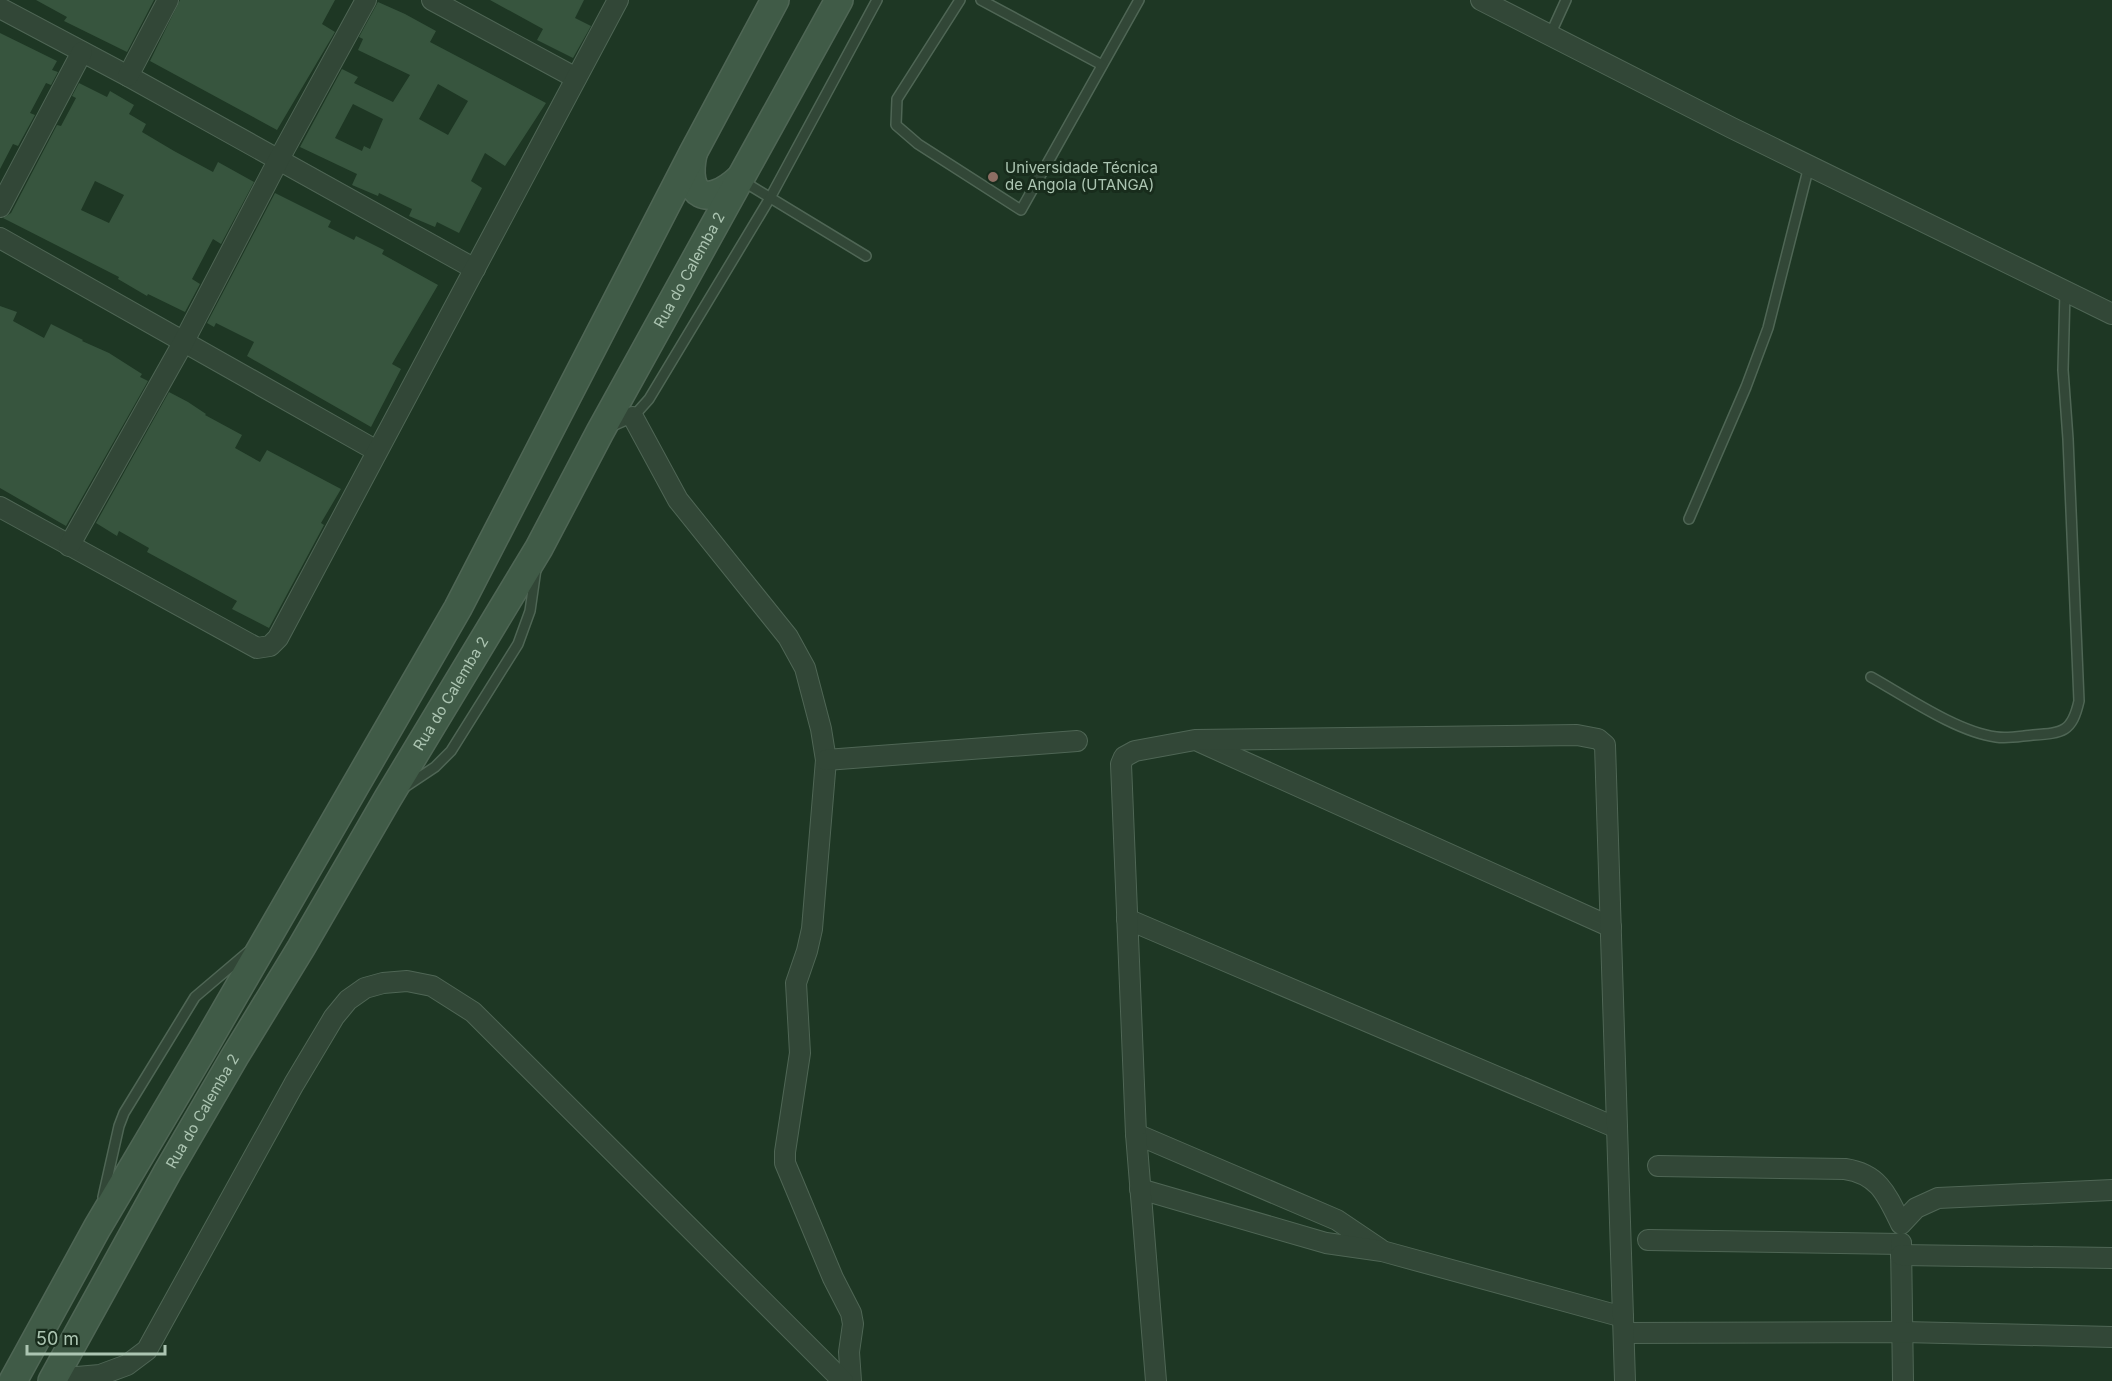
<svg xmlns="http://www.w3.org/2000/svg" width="2112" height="1381" viewBox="0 0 2112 1381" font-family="Inter,sans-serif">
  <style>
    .building { fill: #37553e; fill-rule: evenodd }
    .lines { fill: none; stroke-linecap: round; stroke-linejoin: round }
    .lane-casing { stroke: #4f6655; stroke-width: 12 }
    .street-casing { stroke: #4f6655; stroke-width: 22 }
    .secondary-casing { stroke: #4f6655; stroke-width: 30 }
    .lane { stroke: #324737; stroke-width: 9 }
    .street { stroke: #324737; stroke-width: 20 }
    .secondary { stroke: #405b47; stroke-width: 27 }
    .education-dot { fill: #8d6e63; stroke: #182c1c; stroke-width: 2 }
    .labels { text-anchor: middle; stroke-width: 6; stroke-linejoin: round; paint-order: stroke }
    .poi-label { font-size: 15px; fill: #acc5b2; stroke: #182c1c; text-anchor: start }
    .street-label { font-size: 15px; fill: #acc5b2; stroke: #182c1c }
  </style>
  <rect width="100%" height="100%" fill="#1e3724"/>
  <g class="building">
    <polygon points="36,0 154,0 127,52 64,21 67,17"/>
    <polygon points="180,0 335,0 322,24 335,32 277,130 150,61"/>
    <polygon points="490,0 584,0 575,18 591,26 573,58 537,40 543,29"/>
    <path d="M378 2 405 14 436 31 430 42 546 103 505 166 485 153 471 181 482 188 459 233 437 222 435 227 409 216 412 209 379 193 378 196 352 185 357 174 300 147 342 69 358 77 354 83 393 102 410 75 358 50 363 39 359 37ZM438 84 468 101 448 135 419 119ZM353 104 383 119 370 149 364 146 362 151 335 138Z"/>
    <polygon points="0,33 57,61 52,70 58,72 51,85 46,83 30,113 35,115 18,146 13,144 0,169"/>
    <path d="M79 83 107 97 110 91 134 105 129 114 146 124 142 132 174 151 213 172 218 162 254 182 221 244 213 239 192 279 200 284 185 312 148 294 147 296 118 279 119 277 3 218 11 213 57 125 61 126 76 98 72 96ZM95 181 124 195 109 223 81 210Z"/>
    <polygon points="275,193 331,221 328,227 354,240 356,236 384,250 382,254 438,285 392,364 401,369 371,427 247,356 254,342 216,323 214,327 207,323"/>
    <polygon points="0,306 17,312 13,321 44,338 51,324 83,340 82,341 109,353 142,374 140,377 148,381 66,526 0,488"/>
    <polygon points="169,392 188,402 206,414 205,415 242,435 235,448 260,462 267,450 341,489 321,523 324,525 269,628 232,609 237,601 147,552 149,548 119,531 117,536 96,523"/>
  </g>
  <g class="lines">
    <g class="lane-casing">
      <g id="lane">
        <polyline points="960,0 897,99 896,125 918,144 1021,210 1139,0"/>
        <polyline points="981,0 1102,65"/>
        <polyline points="1550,35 1566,0"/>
        <polyline points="741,180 866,256"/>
        <polyline points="610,427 633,417 649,399 770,198 877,0"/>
        <polyline points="1689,519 1746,387 1768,328 1809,166"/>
        <path d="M1871 677C1905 696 1957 732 1996 737 2008 739 2021 736 2033 735 2063 733 2072 732 2079 701L2068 439 2063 370 2065 291"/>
        <polyline points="405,787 435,767 451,751 518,644 530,611 536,569"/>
        <polyline points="103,1197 119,1126 124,1113 195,997 248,952"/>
      </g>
    </g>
    <g class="street-casing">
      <g id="street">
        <polyline points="432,0 576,78"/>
        <polyline points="1481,0 1732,128 2112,314"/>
        <polyline points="0,8 128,76 475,269"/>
        <polyline points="128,76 168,0"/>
        <polyline points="0,207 82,52"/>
        <polyline points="0,238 377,451"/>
        <polyline points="633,417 678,500 788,637 805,668 821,729 826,760 812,929 807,951 796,983 800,1053 785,1152 785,1163 833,1278 851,1313 853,1324 849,1352 851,1381"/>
        <polyline points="0,507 257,648 270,646 278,638 618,0"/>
        <polyline points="69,546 183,343 279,159 366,0"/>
        <polyline points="1200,742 1611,927"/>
        <polyline points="826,760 1077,741"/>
        <polyline points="1127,919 1617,1128"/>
        <polyline points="1136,1134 1337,1220 1380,1249"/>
        <path d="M1658 1166 1845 1169C1879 1174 1887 1195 1901 1224L1916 1208 1938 1198 2112 1190"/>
        <polyline points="1140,1189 1326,1243 1382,1251 1623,1317"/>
        <polyline points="1648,1240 1901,1244"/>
        <polyline points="1901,1243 1903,1381"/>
        <polyline points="1901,1255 2112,1258"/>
        <polyline points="1624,1333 1904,1332 2112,1337"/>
        <polyline points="54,1379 100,1375 127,1365 147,1350 294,1084 334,1017 348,1000 365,988 383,983 407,981 432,986 473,1012 843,1381"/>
        <polyline points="1156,1381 1136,1134 1121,764 1124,757 1135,751 1195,740 1577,735 1598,739 1605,745 1625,1381"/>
      </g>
    </g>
    <g class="secondary-casing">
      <g id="secondary">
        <path d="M693 154C684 197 707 208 739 179"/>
        <polyline points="13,1381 97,1228 206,1044 458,608 693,153 775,0"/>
        <path id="s1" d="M52 1381 168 1171 235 1056 301 948 388 798 539 548 600 432 839 0"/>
      </g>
    </g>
    <use href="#lane" class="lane"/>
    <use href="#street" class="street"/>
    <use href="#secondary" class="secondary"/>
  </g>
  <circle class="education-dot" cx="993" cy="177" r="6"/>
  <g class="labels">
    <g class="poi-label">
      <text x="1005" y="173">Universidade Técnica<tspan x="1005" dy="17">de Angola (UTANGA)</tspan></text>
    </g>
    <g class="street-label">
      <text dy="5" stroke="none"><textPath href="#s1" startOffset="1281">Rua do Calemba 2</textPath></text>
      <text dy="5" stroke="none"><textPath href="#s1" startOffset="795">Rua do Calemba 2</textPath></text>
      <text dy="5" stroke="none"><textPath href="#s1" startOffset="309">Rua do Calemba 2</textPath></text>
    </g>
  </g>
  <path d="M27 1345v9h138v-9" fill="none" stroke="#acc5b2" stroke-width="3"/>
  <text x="36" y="1345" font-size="18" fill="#acc5b2" stroke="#182c1c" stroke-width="4.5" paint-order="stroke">50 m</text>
</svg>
